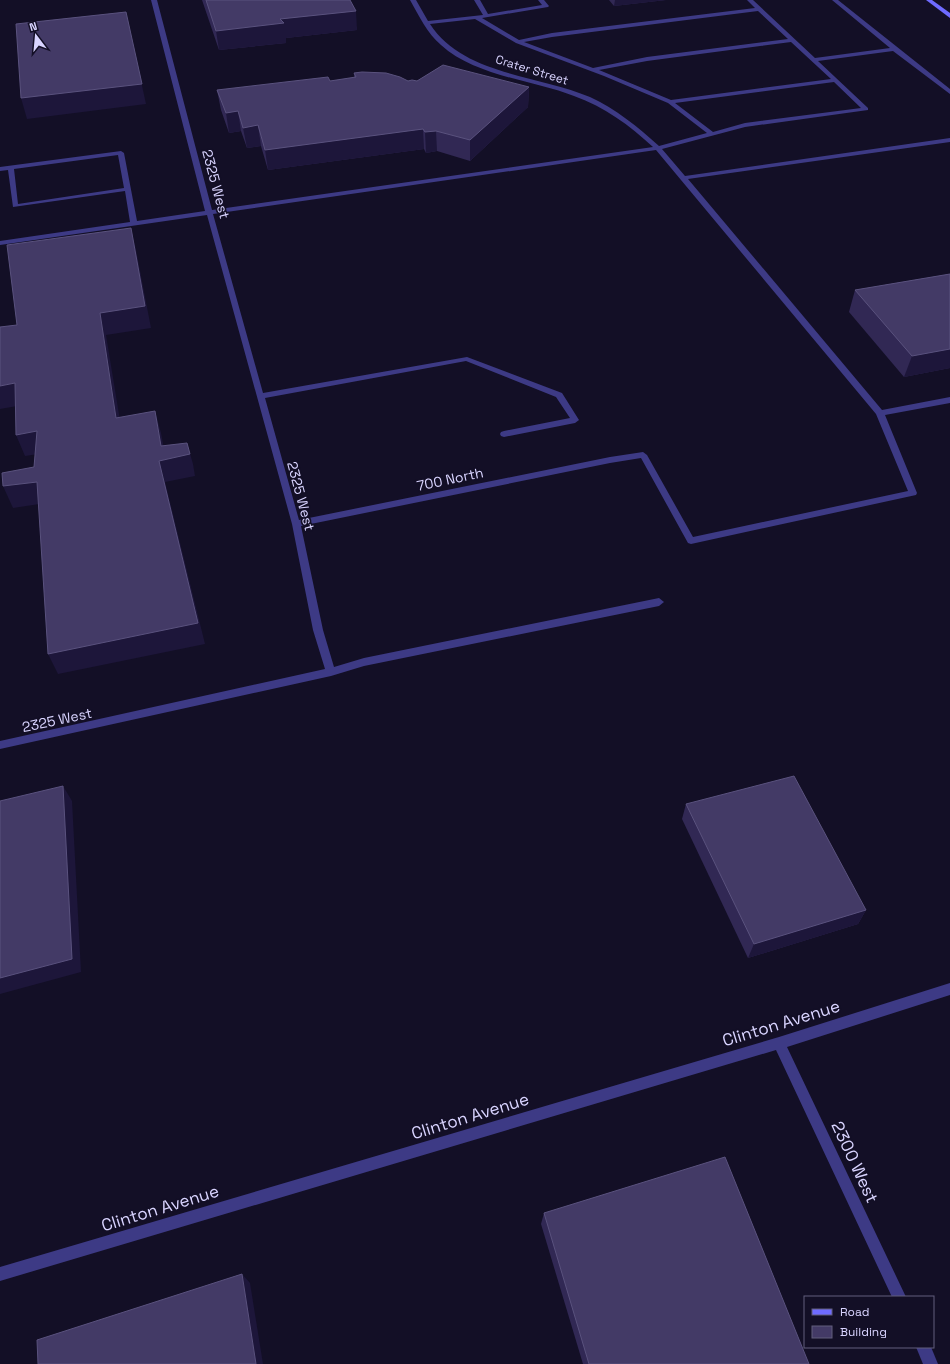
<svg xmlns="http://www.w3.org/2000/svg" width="950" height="1364" viewBox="0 0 950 1364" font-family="'Space Grotesk',sans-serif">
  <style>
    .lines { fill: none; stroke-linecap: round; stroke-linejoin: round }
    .lane { fill: #3d3a85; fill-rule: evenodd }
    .street { fill: #3d3a85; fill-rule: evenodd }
    .secondary { fill: #6f6bff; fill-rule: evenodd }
    .wall { fill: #312854 }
    .shaded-wall { fill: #1d163a }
    .building { fill: #433a66; stroke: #5a527e }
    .labels { text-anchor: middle; stroke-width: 3.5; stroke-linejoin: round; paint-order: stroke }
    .far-street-label { font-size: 12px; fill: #d9d4ff; stroke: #130f26 }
    .street-label { font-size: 14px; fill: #d9d4ff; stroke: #130f26 }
    .near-street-label { font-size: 17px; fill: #d9d4ff; stroke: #130f26 }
  </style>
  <rect width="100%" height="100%" fill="#130f26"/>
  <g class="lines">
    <path class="lane" d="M151 0H157L212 210 653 147C629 125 605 107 574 96 532 80 475 76 441 45 427 33 419 16 410 0H416L428 21 483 15 474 0H480L488 14 542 5 538 0H544L549 6 548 7 482 18 519 40 552 33 755 8 747 0H753L815 58 890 48 832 0H838L950 89V94L893 51 818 61 868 108V110L745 127 662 149 685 176 950 138V142L688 179 882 410 950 397V403L885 415 917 493 916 495 691 544 688 543 641 458 610 463 301 526 323 630 334 667 364 658 659 598 664 602 659 606 364 666 331 676 0 749V741L325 669 313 630 292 524 207 215 0 245V241L130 222 125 191 13 207 8 170 0 171V167L121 151 124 153 137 221 205 211ZM758 11 788 39 647 57 593 68 524 42 552 37ZM475 19 516 43 604 76 668 103 707 133 659 146C638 127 616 109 590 97 538 75 463 75 430 24ZM791 42 831 79 671 100 599 70 647 61ZM834 82 861 108 745 123 713 132 675 103ZM656 150 876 414 908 491 693 537 647 455 643 452 610 457 299 520 265 398 466 361 556 397 570 418 504 431 501 432 500 434 501 436 504 437 575 423 579 420 562 393 467 357 263 393 213 214ZM118 155 124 188 18 204 14 169Z"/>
    <g class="street">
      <polygon points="950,983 950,995 787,1047 906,1297 892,1297 776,1050 0,1281 0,1267 779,1037"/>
      <polygon points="916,1347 931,1347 938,1364 923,1364"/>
    </g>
    <polygon class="secondary" points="926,0 932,0 950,13 950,18"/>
  </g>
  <g class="wall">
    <polygon points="202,0 350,0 357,30 286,38 286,43 219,50"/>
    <polygon points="609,0 666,0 614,6"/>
    <polygon points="354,73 408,81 529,87 528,107 470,161 437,151 426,153 424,149 268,170 261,146 247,148 241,131 229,133 221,110 217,90 330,81 354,78"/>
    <polygon points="950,274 950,368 904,377 849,312 855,290"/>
    <polygon points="686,804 866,910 858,924 748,958 682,819"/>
    <polygon points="544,1213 809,1364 583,1364 541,1224"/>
  </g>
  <g class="shaded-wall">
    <polygon points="615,0 666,0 614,6"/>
    <polygon points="356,11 357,30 286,38 286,43 219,50 216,31 280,19"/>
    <polygon points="126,12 146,104 27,119 21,98"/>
    <polygon points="529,87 528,107 470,161 470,140"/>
    <polygon points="238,111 241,131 229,133 226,113"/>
    <polygon points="258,125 261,146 247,148 243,128"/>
    <polygon points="423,129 424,149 268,170 265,150"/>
    <polygon points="436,131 437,151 426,153 425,132"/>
    <polygon points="131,228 136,250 151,328 106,335 123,439 116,418 100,313"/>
    <polygon points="950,349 950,368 904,377 912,356"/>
    <polygon points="15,383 23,405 0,409 0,386"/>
    <polygon points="155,411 161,433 166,459 187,443 193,464 195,476 165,482 205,644 58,674 48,654 159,461 161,446"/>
    <polygon points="37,431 45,453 25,456 16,435"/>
    <polygon points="37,482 46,503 13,508 3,486"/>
    <polygon points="63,786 72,801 81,972 0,994 0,978"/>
    <polygon points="866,910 858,924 748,958 754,944"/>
    <polygon points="242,1274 250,1283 263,1364 256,1364"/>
  </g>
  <g class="building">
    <polygon points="206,0 350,0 356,11 280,19 284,23 216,31"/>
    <polygon points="126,12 142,84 21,98 16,24"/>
    <polygon points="443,65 529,87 470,140 436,131 425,132 423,129 265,150 258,125 243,128 238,111 226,113 217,90 328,77 330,81 356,77 354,73 362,72 386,73 400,77 408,81 412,80 417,81"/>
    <polygon points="131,228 145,306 100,313 116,418 155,411 161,446 187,443 190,454 159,461 198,623 48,654 37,482 3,486 2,473 34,467 37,431 16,435 15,383 0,386 0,327 17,325 7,245"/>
    <polygon points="950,274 950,349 912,356 855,290"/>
    <polygon points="794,776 866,910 754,944 686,804"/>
    <polygon points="63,786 72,959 0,978 0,801"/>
    <polygon points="725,1157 809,1364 589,1364 544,1213"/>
    <polygon points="242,1274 256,1364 38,1364 37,1340"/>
  </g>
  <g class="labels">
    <g class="far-street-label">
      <text transform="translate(532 70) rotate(17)" y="4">Crater Street</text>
    </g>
    <g class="street-label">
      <text transform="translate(216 184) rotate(75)" y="5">2325 West</text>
      <text transform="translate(450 479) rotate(-12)" y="5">700 North</text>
      <text transform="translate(301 496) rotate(75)" y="5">2325 West</text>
      <text transform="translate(57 720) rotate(-12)" y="5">2325 West</text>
    </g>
    <g class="near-street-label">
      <text transform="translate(781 1023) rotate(-17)" y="6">Clinton Avenue</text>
      <text transform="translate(470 1116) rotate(-17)" y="6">Clinton Avenue</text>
      <text transform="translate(855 1162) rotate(65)" y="6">2300 West</text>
      <text transform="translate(160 1208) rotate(-17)" y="6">Clinton Avenue</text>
    </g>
  </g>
  <rect x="804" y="1296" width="130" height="52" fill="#130f26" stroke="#625e7d"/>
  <rect x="812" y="1309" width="20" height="6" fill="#6f6bff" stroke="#625e7d"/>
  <text x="840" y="1316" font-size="12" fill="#d9d4ff">Road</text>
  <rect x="812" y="1326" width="20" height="12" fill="#433a66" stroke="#625e7d"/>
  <text x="840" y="1336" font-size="12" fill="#d9d4ff">Building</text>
  <g transform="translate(36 36) rotate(344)" stroke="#130f26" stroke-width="3" paint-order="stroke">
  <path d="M0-3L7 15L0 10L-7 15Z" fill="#d9d4ff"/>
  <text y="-6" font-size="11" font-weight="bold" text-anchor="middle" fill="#d9d4ff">N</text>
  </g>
</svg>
